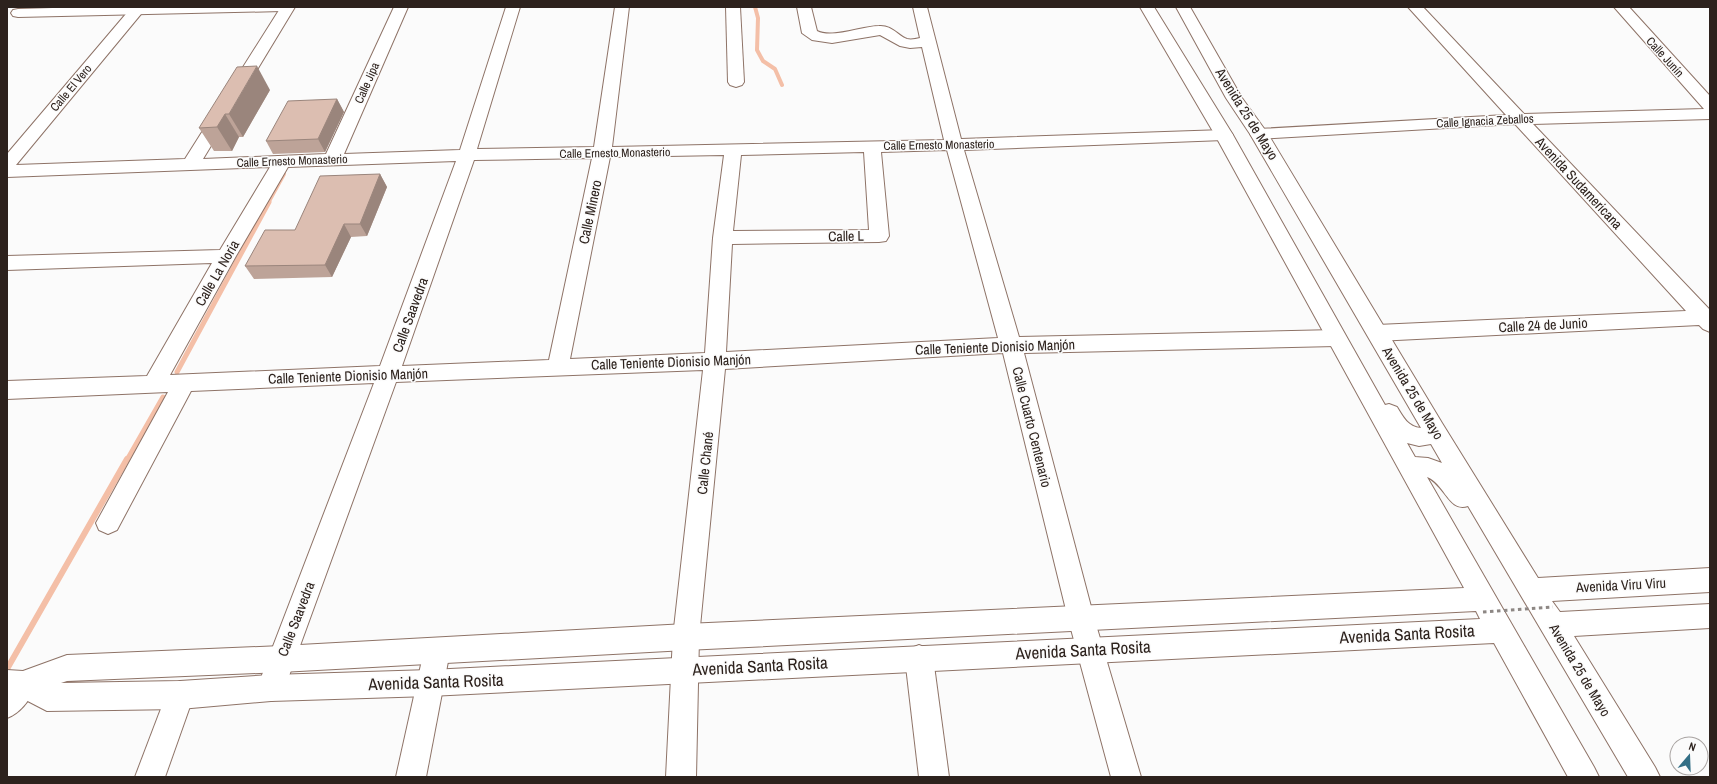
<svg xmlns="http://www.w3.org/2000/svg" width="1717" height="784" viewBox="0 0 1717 784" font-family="'Archivo Narrow',sans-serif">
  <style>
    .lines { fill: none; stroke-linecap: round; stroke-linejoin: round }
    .stream-far2 { stroke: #f4bfa7; stroke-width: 4 }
    .stream-far1 { stroke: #f4bfa7; stroke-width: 5 }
    .stream { stroke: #f4bfa7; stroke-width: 6 }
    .minor-casing { stroke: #8e7367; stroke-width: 2 }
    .major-casing { stroke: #8e7367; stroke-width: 2 }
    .minor { fill: #fff; fill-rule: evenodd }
    .major { fill: #fff; fill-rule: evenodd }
    .path-bridge { stroke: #8d8784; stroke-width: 3; stroke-dasharray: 3.5 3.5; stroke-linecap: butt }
    .wall { fill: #bda398 }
    .shaded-wall { fill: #9a857c }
    .building { fill: #dcbeb1; stroke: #9a857c }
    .labels { text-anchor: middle; stroke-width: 3; stroke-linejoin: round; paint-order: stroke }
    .far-street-label { font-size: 12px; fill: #2d221d; stroke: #fbfbfb }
    .street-label { font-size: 14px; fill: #2d221d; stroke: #fbfbfb }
    .near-street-label { font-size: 17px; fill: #2d221d; stroke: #fbfbfb }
  </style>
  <rect width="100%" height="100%" fill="#fbfbfb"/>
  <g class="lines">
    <g class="stream-far2">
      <polyline points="755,7 758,18 757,50 763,61 775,69 782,85"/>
      <polyline points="268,203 284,174"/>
    </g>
    <g class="stream-far1">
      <polyline points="177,372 269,202"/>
      <polyline points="127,460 163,397"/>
    </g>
    <polyline class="stream" points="7,669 127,459"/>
    <g class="minor-casing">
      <g id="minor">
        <path d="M138 7 141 8 143 11 141 14 16 165 185 159 281 7H295L203 159 326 154 394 7H408L344 154 460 150 506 7H520L477 149 594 147 615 7H629L612 147 944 140 922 47 910 48 900 46 880 35 832 43 812 40 802 33 797 7H811L817 31C832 39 862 26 879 26 892 25 897 35 907 39 911 40 916 39 920 38L913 7H927L961 139 1224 130 1230 131 1233 135 1230 139 1224 140 964 150 1019 337 1336 330 1343 333 1346 338 1343 343 1336 346 1024 353 1094 618 1141 777H1111L1068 618 1003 353 725 369 699 637 696 777H666L673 637 703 370 396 382 281 698 271 701 261 698 257 688 374 383 191 391 117 530 108 534 99 530 96 523 168 392 7 399V381L147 376 212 263 7 270V256L220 250 270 167 7 177V154L131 8ZM947 150 998 338 726 352 732 244 879 242 886 241 889 236 881 152ZM864 152 869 230 733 231 741 155ZM724 155 713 238 705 353 570 359 610 157ZM592 158 549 360 402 366 474 160ZM456 161 380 366 170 375 236 256 288 167Z"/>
        <polygon points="726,7 740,7 744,82 742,85 736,87 730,85 728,82"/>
        <polygon points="1408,7 1423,7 1524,114 1704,109 1614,7 1629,7 1710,96 1710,119 1533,124 1710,310 1710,332 1703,329 1699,325 1377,341 1370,338 1367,333 1370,328 1377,325 1686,311 1515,124 1259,139 1253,138 1250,134 1253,130 1259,129 1506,115"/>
        <polygon points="437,638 447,642 450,651 426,777 396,777 424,651 427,642"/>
        <polygon points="919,645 929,649 933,658 949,777 919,777 905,658 909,649"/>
        <path d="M23 671 33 675 37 684C31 698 22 712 7 718V682L13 675Z"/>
        <polygon points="180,681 190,685 194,695 165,777 135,777 170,685"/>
      </g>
    </g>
    <g class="major-casing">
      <g id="major">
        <polygon points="87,7 289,7 287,10 282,11 18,17 13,16 11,13 13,10 18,9"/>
        <path d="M1140 7H1154L1233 135 1385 405 1389 404 1397 407C1403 417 1408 427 1421 428L1250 134 1226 98 1176 7H1190L1242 98 1268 134 1442 423 1538 578 1710 568V592L1552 601 1560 612 1710 604V628L1574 636 1655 767 1660 777H1628L1468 506C1449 513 1445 484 1427 477L1594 767 1599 777H1568L1494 643 430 696 271 701 180 709 47 711 20 697 7 696V670L23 671 67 655 281 646 686 624 1464 588 1215 135ZM1407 443 1419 446 1431 444 1442 463 1428 458 1415 457ZM1476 611 1480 619 430 670 271 675 180 681 61 683 67 681 281 672 686 650Z"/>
      </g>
    </g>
    <use href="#minor" class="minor"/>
    <use href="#major" class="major"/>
    <polyline class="path-bridge" points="1483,612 1553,607"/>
  </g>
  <g class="wall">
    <polygon points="270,90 243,137 239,137 232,151 214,151 199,128"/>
    <polygon points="337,99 344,112 325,152 273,154 266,141"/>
    <polygon points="380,174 387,187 367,236 351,237 332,277 254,279 245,266 295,230"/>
  </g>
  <g class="shaded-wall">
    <polygon points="257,66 270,90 243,137 229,114"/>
    <polygon points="337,99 344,112 325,152 318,139"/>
    <polygon points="225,114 239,137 232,151 217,127"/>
    <polygon points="380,174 387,187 367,236 360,224"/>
    <polygon points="344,224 351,237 332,277 325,265"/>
  </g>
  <g class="building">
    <polygon points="257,66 229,114 225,114 217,127 199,128 237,67"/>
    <polygon points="337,99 318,139 266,141 288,101"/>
    <polygon points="380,174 360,224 344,224 325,265 245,266 265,230 295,230 320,176"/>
  </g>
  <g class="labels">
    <g class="far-street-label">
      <text transform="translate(1665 57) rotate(48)" y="4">Calle Junín</text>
      <text transform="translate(367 83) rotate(-66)" y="4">Calle Jipa</text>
      <text transform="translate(71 88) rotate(-50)" y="4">Calle El Vero</text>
      <text transform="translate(1485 121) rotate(-3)" y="4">Calle Ignacia Zeballos</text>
      <text transform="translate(939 145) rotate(-1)" y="4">Calle Ernesto Monasterio</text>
      <text transform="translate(615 153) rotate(-1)" y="4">Calle Ernesto Monasterio</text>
      <text transform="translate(292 161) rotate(-2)" y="4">Calle Ernesto Monasterio</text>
    </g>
    <g class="street-label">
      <text transform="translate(1247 114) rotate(58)" y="5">Avenida 25 de Mayo</text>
      <text transform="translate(1579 183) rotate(47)" y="5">Avenida Sudamericana</text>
      <text transform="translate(590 212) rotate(-78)" y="5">Calle Minero</text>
      <text transform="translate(846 236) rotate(-1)" y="5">Calle L</text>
      <text transform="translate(217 273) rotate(-60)" y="5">Calle La Noria</text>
      <text transform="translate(410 315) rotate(-70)" y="5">Calle Saavedra</text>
      <text transform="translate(1543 325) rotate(-3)" y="5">Calle 24 de Junio</text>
      <text transform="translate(995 347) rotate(-2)" y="5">Calle Teniente Dionisio Manjón</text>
      <text transform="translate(671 362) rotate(-2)" y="5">Calle Teniente Dionisio Manjón</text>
      <text transform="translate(348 376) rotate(-2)" y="5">Calle Teniente Dionisio Manjón</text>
      <text transform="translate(1413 393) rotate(59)" y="5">Avenida 25 de Mayo</text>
      <text transform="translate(1032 427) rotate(76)" y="5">Calle Cuarto Centenario</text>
      <text transform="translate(705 463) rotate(-84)" y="5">Calle Chané</text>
      <text transform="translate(1621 585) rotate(-3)" y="5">Avenida Viru Viru</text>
      <text transform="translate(296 619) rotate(-69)" y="5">Calle Saavedra</text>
      <text transform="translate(1580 670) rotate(59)" y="5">Avenida 25 de Mayo</text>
    </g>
    <g class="near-street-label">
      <text transform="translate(1407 634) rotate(-3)" y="6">Avenida Santa Rosita</text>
      <text transform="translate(1083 650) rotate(-3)" y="6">Avenida Santa Rosita</text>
      <text transform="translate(760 666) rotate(-3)" y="6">Avenida Santa Rosita</text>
      <text transform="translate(436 682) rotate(-2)" y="6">Avenida Santa Rosita</text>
    </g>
  </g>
  <rect width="1717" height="784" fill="none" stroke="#2d221d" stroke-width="16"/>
  <g transform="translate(1689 756) rotate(19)"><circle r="19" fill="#fbfbfb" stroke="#a9a4a2"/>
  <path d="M0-3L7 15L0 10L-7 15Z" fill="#336f86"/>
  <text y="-6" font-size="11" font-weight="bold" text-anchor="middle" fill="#2d221d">N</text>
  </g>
</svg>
